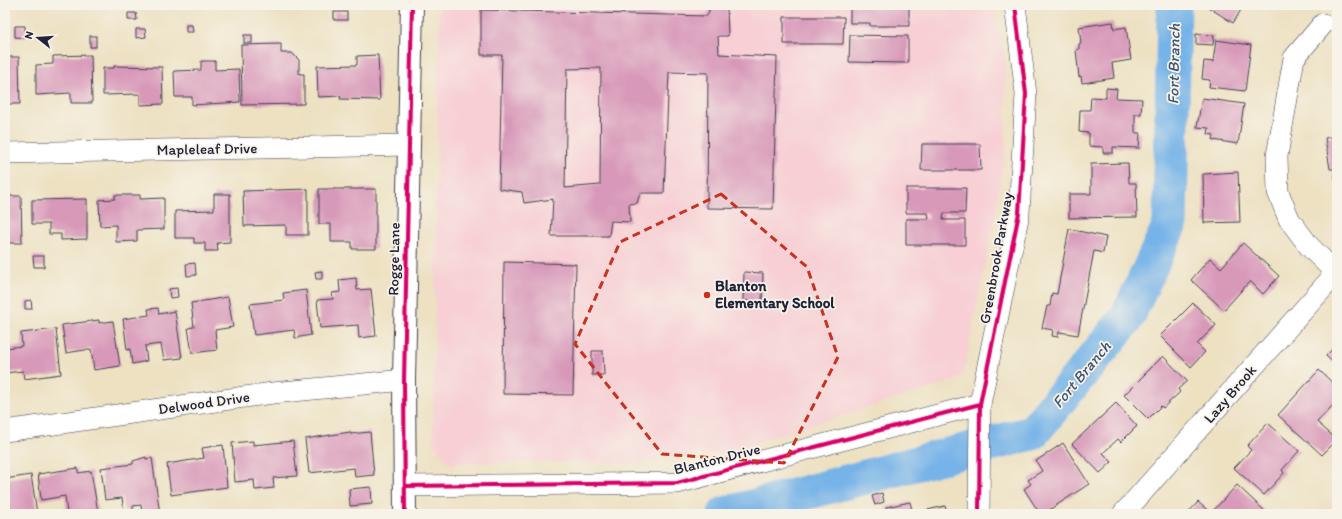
<svg xmlns="http://www.w3.org/2000/svg" width="1342" height="519" viewBox="0 0 1342 519" font-family="Itim,sans-serif">
  <style>
    .built { fill: #f7cfd4 }
    .lines { fill: none; stroke-linecap: round; stroke-linejoin: round }
    .river { stroke: #76b3e8; stroke-width: 35 }
    .building { fill: #d899b9; fill-rule: evenodd }
    .street-casing { stroke: #403f4f; stroke-width: 22 }
    .secondary-casing { stroke: #403f4f; stroke-width: 24 }
    .street { stroke: #fff; stroke-width: 21 }
    .secondary { stroke: #fff; stroke-width: 22 }
    .cycleway-casing { stroke: #f7f3e8; stroke-width: 6 }
    .cycleway { stroke: #d6006c; stroke-width: 4 }
    .marked { fill: none; stroke: #c8321e; stroke-width: 3; stroke-dasharray: 8 5; stroke-linejoin: round }
    .poi-dot { fill: #c8321e; stroke: #f7f3e8; stroke-width: 1.5 }
    .labels { text-anchor: middle; stroke-width: 3.5; stroke-linejoin: round; paint-order: stroke }
    .street-label { font-size: 15px; fill: #22223b; stroke: #f7f3e8 }
    .poi-label { font-size: 15px; font-weight: bold; fill: #22223b; stroke: #f7f3e8; text-anchor: start }
    .water-label { font-size: 16px; font-style: italic; fill: #3f5578; stroke: #f7f3e8 }
  </style>
  <rect width="100%" height="100%" fill="#f7f3e8"/>
  <filter id="ink" filterUnits="userSpaceOnUse"><feTurbulence type="fractalNoise" baseFrequency=".025" numOctaves="2"/><feDisplacementMap in="SourceGraphic" scale="8" xChannelSelector="R" yChannelSelector="G"/><feConvolveMatrix kernelMatrix="1 2 1 2 8 2 1 2 1" color-interpolation-filters="sRGB"/></filter>
  <filter id="wash" filterUnits="userSpaceOnUse"><feTurbulence type="fractalNoise" baseFrequency=".012" numOctaves="4" result="noise"/><feDisplacementMap in="SourceGraphic" scale="16" xChannelSelector="R" yChannelSelector="G"/><feGaussianBlur stdDeviation="0.9" result="paint"/><feColorMatrix in="noise" values="0 0 0 0 0 0 0 0 0 0 0 0 0 0 0 0 0 1.4 0 .05"/><feComposite in="paint" operator="in"/></filter>
  <g filter="url(#wash)">
    <rect width="100%" height="100%" fill="#ede1c2"/>
    <polygon class="built" points="439,5 994,5 1005,60 1006,147 995,216 963,375 954,381 725,452 634,463 520,462 449,464 433,442"/>
    <g class="lines">
      <polyline class="river" points="725,514 1032,433 1127,318 1170,224 1174,5"/>
    </g>
    <g id="blocks">
      <g class="building">
        <polygon points="850,5 909,5 909,26 870,26 870,23 850,23"/>
        <polygon points="1210,5 1244,5 1233,23 1208,7"/>
        <path d="M710 8H727L728 36H718L719 54 777 57 773 209 707 208 708 73 669 72 664 193H640L637 203 629 204 630 222 611 221 609 236H551L553 199 524 203 522 192 499 189 502 55H481V10L707 16ZM601 68 600 185 565 188 567 69Z"/>
        <rect x="334" y="12" width="13" height="8"/>
        <polygon points="128,13 136,13 137,20 128,20"/>
        <polygon points="784,17 844,17 843,44 784,44"/>
        <polygon points="1113,22 1114,29 1126,27 1131,60 1112,63 1114,78 1082,83 1081,76 1079,77 1076,50 1079,49 1079,44 1081,43 1079,27"/>
        <polygon points="186,25 192,25 193,32 186,32"/>
        <polygon points="15,26 25,26 25,38 15,37"/>
        <polygon points="136,29 145,29 146,37 136,38"/>
        <polygon points="1196,34 1214,35 1213,45 1196,44"/>
        <rect x="244" y="35" width="8" height="8"/>
        <polygon points="850,35 908,36 908,63 849,62"/>
        <rect x="90" y="36" width="6" height="11"/>
        <polygon points="1216,40 1251,45 1245,91 1209,87 1210,80 1202,79 1204,61 1213,62"/>
        <polygon points="281,44 281,53 292,53 299,60 299,74 304,74 304,104 242,105 241,45"/>
        <polygon points="91,55 92,103 71,103 71,93 36,95 36,65 53,64 53,56"/>
        <polygon points="378,55 380,100 340,99 341,96 318,97 317,66 357,65 357,56"/>
        <polygon points="5,57 19,57 20,104 5,104"/>
        <polygon points="201,61 215,61 215,70 239,69 240,102 192,105 192,97 175,97 174,71 201,70"/>
        <polygon points="114,66 162,67 163,104 140,105 140,94 103,95 103,68 114,68"/>
        <polygon points="1106,88 1117,89 1116,98 1142,99 1141,114 1135,114 1135,133 1140,133 1139,148 1113,147 1113,153 1103,153 1103,147 1089,146 1089,133 1079,132 1080,110 1090,110 1091,97 1106,98"/>
        <polygon points="1202,98 1244,104 1238,144 1213,140 1214,135 1208,134 1209,128 1197,127"/>
        <polygon points="1337,136 1337,185 1336,185 1334,169 1330,169 1325,138"/>
        <polygon points="922,144 980,144 981,170 921,170"/>
        <polygon points="1128,163 1129,183 1136,183 1137,217 1069,218 1069,194 1091,194 1091,164"/>
        <polygon points="1238,172 1240,222 1204,223 1203,174"/>
        <polygon points="906,188 966,188 965,213 944,213 943,220 965,220 965,245 906,245 906,219 929,219 928,213 906,213"/>
        <polygon points="308,189 308,235 286,235 286,225 244,226 243,191"/>
        <polygon points="319,189 376,189 376,249 352,249 352,242 331,242 331,224 319,224"/>
        <polygon points="214,194 230,194 230,242 217,243 218,251 205,251 205,243 194,243 194,238 175,238 175,211 214,210"/>
        <polygon points="115,195 140,195 140,199 164,198 164,229 137,230 137,241 116,242 116,225 100,226 99,200 115,199"/>
        <polygon points="5,196 21,196 22,243 5,243"/>
        <polygon points="87,199 87,239 61,240 61,234 49,234 49,224 32,224 32,200"/>
        <polygon points="1069,229 1106,237 1103,253 1094,251 1078,335 1059,332 1058,337 1052,336 1053,330 1042,328 1047,306 1050,306 1052,293 1057,294"/>
        <polygon points="1243,243 1279,276 1263,294 1250,281 1224,310 1191,280 1210,258 1221,268"/>
        <polygon points="33,256 44,256 44,267 34,267"/>
        <polygon points="504,262 576,264 573,395 503,394"/>
        <polygon points="195,263 196,275 187,276 186,264"/>
        <polygon points="322,271 322,279 316,279 315,272"/>
        <polygon points="744,272 763,273 762,301 743,301"/>
        <polygon points="356,278 357,290 371,289 376,336 359,338 358,325 320,328 317,300 333,299 332,293 340,292 339,280"/>
        <polygon points="177,288 178,297 170,298 169,289"/>
        <polygon points="306,290 311,335 295,338 294,330 254,335 250,304 284,300 283,293"/>
        <polygon points="228,297 233,327 215,330 217,350 192,353 188,328 194,327 191,303"/>
        <polygon points="31,300 32,309 25,309 25,301"/>
        <polygon points="1193,303 1216,325 1197,344 1205,352 1191,367 1160,336"/>
        <polygon points="158,308 159,314 175,311 182,358 164,360 161,344 145,346 147,361 132,364 130,349 127,350 123,319 149,315 148,309"/>
        <polygon points="99,320 99,323 113,321 120,366 94,370 91,349 66,353 62,325"/>
        <polygon points="56,329 61,374 24,379 23,371 5,373 5,348 22,346 21,333"/>
        <polygon points="1337,344 1337,366 1326,356"/>
        <polygon points="592,351 603,351 604,375 592,375"/>
        <polygon points="1163,356 1187,381 1178,389 1180,392 1163,408 1161,406 1148,419 1124,395"/>
        <polygon points="1319,370 1337,387 1337,401 1317,422 1337,440 1322,455 1278,415"/>
        <polygon points="1116,403 1137,426 1121,442 1118,439 1103,453 1112,462 1100,473 1072,444"/>
        <polygon points="1268,423 1299,451 1282,470 1284,473 1264,495 1234,468 1251,450 1247,446"/>
        <polygon points="350,432 350,434 370,432 374,475 355,477 354,468 309,473 305,439"/>
        <polygon points="253,441 253,445 293,441 297,476 273,478 274,488 255,490 254,480 235,482 232,443"/>
        <polygon points="1063,443 1089,484 1043,514 1040,514 1024,489 1031,484 1028,480 1042,471 1036,461"/>
        <polygon points="223,445 227,487 171,495 167,464 204,458 202,448"/>
        <polygon points="146,457 146,459 152,458 160,514 142,514 141,505 133,506 133,510 124,511 122,498 105,500 101,468 133,464 133,461"/>
        <polygon points="78,468 78,473 91,471 98,512 67,514 65,496 41,500 38,474"/>
        <polygon points="31,475 37,513 5,514 5,479"/>
        <polygon points="1237,485 1268,514 1187,514 1198,502 1211,513"/>
        <polygon points="371,487 372,504 350,506 349,489"/>
        <polygon points="882,493 884,502 875,505 872,496"/>
        <polygon points="910,502 913,514 888,514 886,507"/>
        <polygon points="945,506 947,514 914,514 914,513"/>
      </g>
    </g>
  </g>
  <g filter="url(#ink)">
    <use href="#blocks" fill-opacity="0" stroke="#403f4f" stroke-width="1"/>
    <g class="lines">
      <g class="street-casing">
        <g id="street">
          <polyline points="1323,24 1294,58 1277,156 1278,192 1289,219 1309,246 1336,273"/>
          <polyline points="5,153 409,145"/>
          <polyline points="5,431 273,393 404,380"/>
          <polyline points="405,486 677,483 980,404"/>
          <polyline points="979,514 980,404 1019,213 1026,94 1015,5"/>
          <polyline points="1123,514 1337,272"/>
        </g>
      </g>
      <g class="secondary-casing">
        <polyline id="secondary" points="405,514 404,380 412,5"/>
      </g>
      <use href="#street" class="street"/>
      <use href="#secondary" class="secondary"/>
      <g class="cycleway-casing">
        <g id="cycleway">
          <polyline points="405,486 677,483 980,404"/>
          <polyline points="405,514 404,380 412,5"/>
          <polyline points="979,514 980,404 1019,213 1026,94 1015,5"/>
        </g>
      </g>
      <use href="#cycleway" class="cycleway"/>
    </g>
  </g>
  <path class="marked" d="M721 194 807 267 838 357 784 463 662 454 575 344 620 242Z"/>
  <circle class="poi-dot" cx="707" cy="295" r="4"/>
  <g class="labels">
    <g class="street-label">
      <text transform="translate(207 149) rotate(-1)" y="5">Mapleleaf Drive</text>
      <text transform="translate(996 258) rotate(-80)" y="5">Greenbrook Parkway</text>
      <text transform="translate(394 259) rotate(-89)" y="5">Rogge Lane</text>
      <text transform="translate(1230 394) rotate(-49)" y="5">Lazy Brook</text>
      <text transform="translate(204 403) rotate(-8)" y="5">Delwood Drive</text>
      <text transform="translate(717 459) rotate(-14)" y="5">Blanton Drive</text>
    </g>
    <g class="poi-label">
      <text x="715" y="291">Blanton<tspan x="715" dy="17">Elementary School</tspan></text>
    </g>
    <g class="water-label">
      <text transform="translate(1173 64) rotate(-89)" y="6">Fort Branch</text>
      <text transform="translate(1081 374) rotate(-50)" y="6">Fort Branch</text>
    </g>
  </g>
  <rect width="1342" height="519" fill="none" stroke="#f7f3e8" stroke-width="20"/>
  <g transform="translate(38 38) rotate(287)" stroke="#f7f3e8" stroke-width="3" paint-order="stroke">
  <path d="M0-3L7 15L0 10L-7 15Z" fill="#22223b"/>
  <text y="-6" font-size="11" font-weight="bold" text-anchor="middle" fill="#22223b">N</text>
  </g>
</svg>
